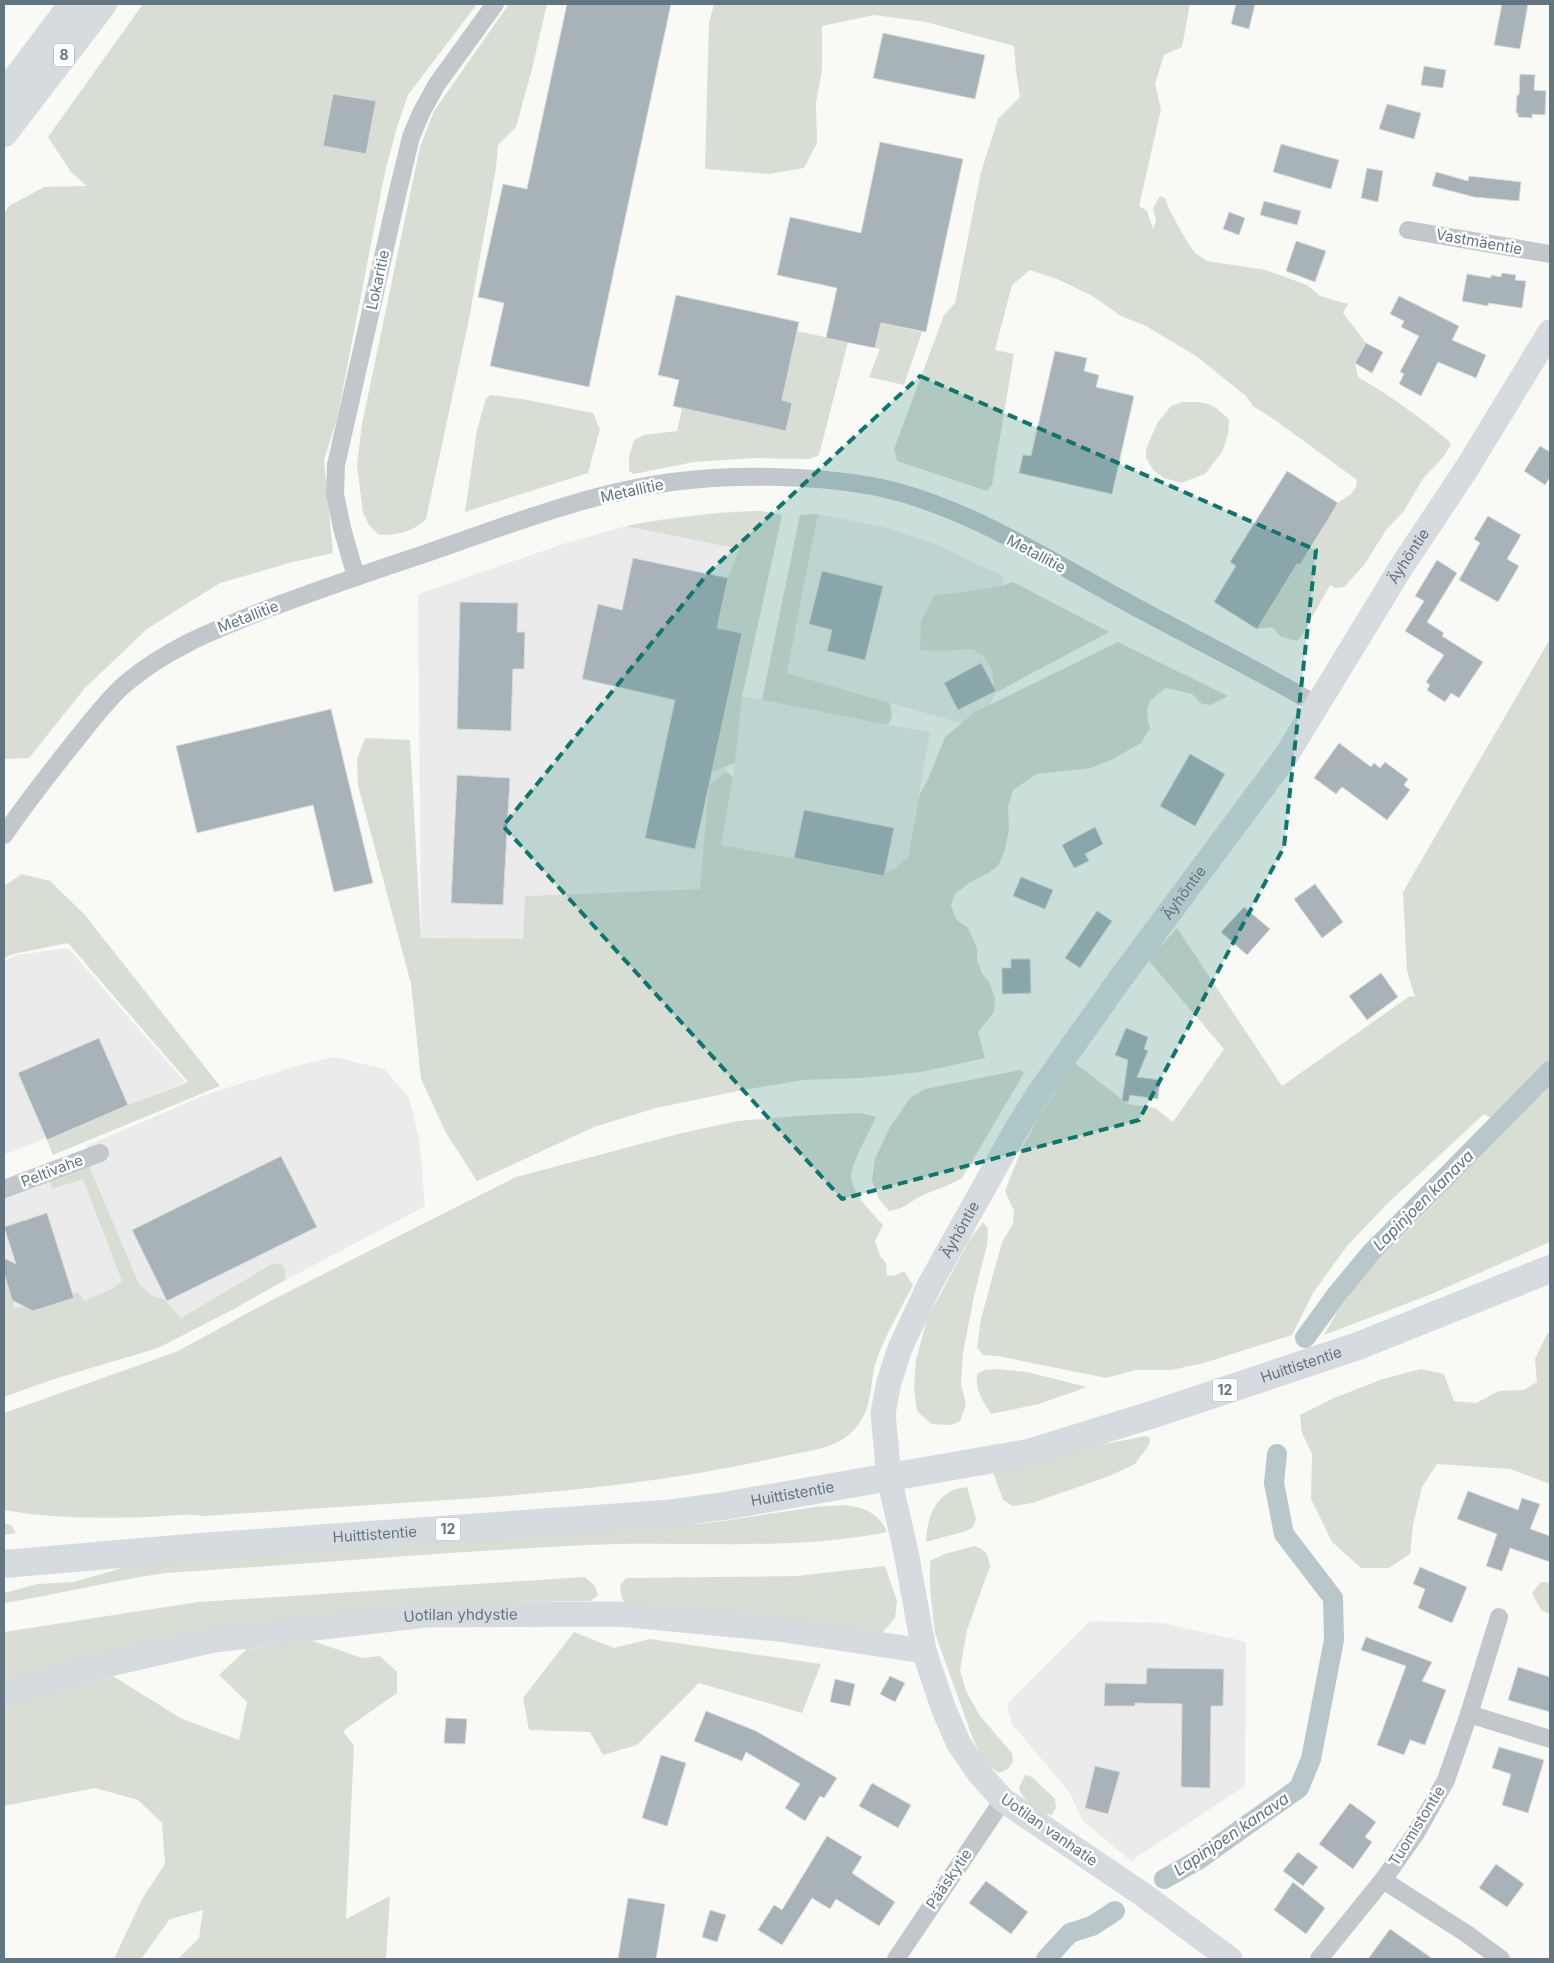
<svg xmlns="http://www.w3.org/2000/svg" width="1554" height="1963" viewBox="0 0 1554 1963" font-family="Inter,sans-serif">
  <style>
    .built { fill: #eaebea }
    .green { fill: #d9ded5 }
    .lines { fill: none; stroke-linecap: round; stroke-linejoin: round }
    .canal { stroke: #b9c6ca; stroke-width: 20 }
    .building { fill: #a8b2b9; stroke: #dbdbd9 }
    .minor { stroke: #c2c7cb; stroke-width: 18 }
    .secondary { stroke: #d6dbdf; stroke-width: 25 }
    .trunk { stroke: #d6dbdf; stroke-width: 28 }
    .marked { fill: #0f766e; fill-opacity: 0.2; stroke: #0f766e; stroke-width: 4; stroke-dasharray: 10 6; stroke-linejoin: round }
    .labels { text-anchor: middle; stroke-width: 5; stroke-linejoin: round; paint-order: stroke }
    .shield { fill: #fff; stroke: #919ea8; stroke-width: 1 }
    .shield-label { font-size: 14px; font-weight: bold; fill: #627583 }
    .street-label { font-size: 15px; fill: #627583; stroke: #fff }
    .water-label { font-size: 16px; font-style: italic; fill: #5e757d; stroke: #fff }
  </style>
  <rect width="100%" height="100%" fill="#f9f9f6"/>
  <g class="built">
    <polygon points="761,511 782,515 742,696 888,725 930,732 904,878 721,845 735,763 741,702 700,889 526,896 523,939 421,939 418,594 566,543 626,526 663,519 723,512"/>
    <polygon points="818,514 883,527 932,543 1003,576 995,693 981,729 787,673"/>
    <polygon points="68,948 185,1082 4,1155 4,961 17,955"/>
    <polygon points="334,1057 384,1069 409,1097 420,1145 425,1206 158,1348 21,1325 4,1273 4,1193 92,1160 86,1146 205,1095 296,1066"/>
    <polygon points="1090,1621 1163,1623 1246,1642 1245,1786 1131,1861 1082,1820 1070,1793 1012,1724 1007,1704"/>
  </g>
  <g class="green">
    <polygon points="143,4 477,4 408,95 397,127 385,172 337,419 324,460 333,553 293,562 220,583 147,629 85,688 29,758 4,759 4,213 9,206 44,187 87,186 71,172 48,137"/>
    <path d="M509 4H547L532 69 516 127 498 145 496 168 469 319 426 519C413 532 397 535 379 535L369 525 363 513 357 465 362 424 420 147 434 111Z"/>
    <path d="M714 4H1190L1182 47 1164 55 1155 84 1161 109 1139 206 1147 211 1153 229 1156 221 1153 208 1160 196 1165 198 1169 209 1186 240 1195 253 1207 261 1266 270 1307 285 1320 296 1348 304 1343 313 1366 343 1355 363 1358 377C1391 396 1418 416 1448 440L1451 445 1444 456 1422 480 1404 511 1386 530 1364 565 1344 587 1336 588 1330 585 1303 634 1297 641 1281 637 1272 627 1257 629 1297 564 1300 565 1338 503 1352 493 1356 487 1357 480 1275 420 1253 406 1246 396 1196 356 1146 326 1121 316 1091 295 1057 279 1030 270 1012 285 995 350 1014 354 992 485 987 491 897 461 894 449 900 433 944 315 955 303 981 172 998 119 1020 97 1016 71 1014 46 926 22 874 15 822 26V70L816 103 817 143 804 168 769 174 705 169 709 23Z"/>
    <polygon points="881,323 922,332 904,385 869,377 880,349 875,348"/>
    <polygon points="797,331 848,342 819,455 810,459 754,458 694,462 634,474 629,471 629,457 634,440 644,435 677,431 682,408 782,400"/>
    <polygon points="491,395 522,399 593,413 600,429 588,473 465,512 477,430 486,398"/>
    <path d="M1183 402C1207 402 1212 402 1229 420L1228 435 1222 452 1205 474 1181 483 1164 478 1154 471 1146 458V449L1158 422 1171 406Z"/>
    <path d="M761 511 782 515 742 696 735 763 712 772 741 633 717 628 728 578 739 549 626 526C671 518 715 512 761 511Z"/>
    <polygon points="818,514 787,673 890,703 892,716 888,725 762,700 800,515"/>
    <polygon points="1013,582 1109,632 995,693 992,670 984,656 972,649 940,651 920,650 921,621 934,596 1002,586"/>
    <polygon points="1550,639 1550,1242 1429,1295 1324,1335 1341,1305 1357,1282 1436,1202 1495,1136 1507,1127 1484,1114 1387,1204 1347,1246 1313,1293 1292,1335 1204,1363 1171,1370 1136,1370 1106,1378 998,1356 983,1355 977,1348 981,1319 1002,1242 1013,1224 1014,1211 1005,1191 1022,1148 1039,1117 1075,1063 1128,1104 1155,1108 1173,1122 1224,1049 1148,960 1177,928 1282,1086 1410,996 1415,997 1407,971 1403,892"/>
    <path d="M1118 642 1228 696 1211 705 1202 704 1192 694 1166 688C1147 701 1144 706 1150 728L1141 743 1113 759 1091 768 1037 774 1013 790 1008 807 1009 829 1005 850 998 866 988 873 969 883 954 895 951 906 956 919 968 928 977 948V960L982 973 989 982 995 997 994 1012 978 1032 985 1058 921 1072 863 1078 803 1080 743 1090 656 1108 594 1127 477 1181 446 1133 421 1079 411 984 358 785 357 759 365 738 410 740 421 938 523 939 525 896 700 889 709 785 726 772 733 777 721 845 882 874 894 869 908 857 919 796 929 777 945 737 975 712Z"/>
    <polygon points="22,874 50,881 84,914 220,1086 53,1155 47,1140 128,1105 188,1082 68,943 13,954 4,958 4,886"/>
    <path d="M1020 1070 1024 1073 962 1178C948 1186 935 1190 921 1196 908 1203 904 1209 889 1211L879 1199 872 1180 875 1159 889 1129 910 1098 925 1089Z"/>
    <path d="M860 1113 876 1117C870 1130 852 1163 851 1176 851 1192 873 1214 883 1225L875 1241 880 1256 886 1263 887 1275 894 1276 904 1271 913 1285C901 1308 888 1331 878 1356 867 1384 876 1407 853 1431 835 1450 804 1451 780 1457 651 1487 517 1496 385 1504 325 1508 264 1512 204 1516 186 1513 169 1516 150 1517 101 1518 52 1519 4 1510V1413L176 1352 270 1301 516 1177 682 1133 738 1121 810 1115Z"/>
    <polygon points="89,1166 139,1284 151,1295 165,1300 181,1318 272,1264 281,1264 285,1268 285,1280 232,1310 158,1348 51,1380 4,1397 4,1273 15,1308 78,1292 84,1301 112,1289 122,1281 83,1179 52,1189 50,1180"/>
    <polygon points="983,1222 988,1229 987,1245 974,1296 963,1353 961,1384 966,1405 960,1421 952,1425 931,1424 917,1411 914,1387 916,1360 927,1319 970,1239"/>
    <polygon points="1550,1332 1550,1484 1510,1469 1437,1464 1422,1487 1413,1525 1410,1554 1389,1568 1361,1568 1332,1542 1311,1499 1312,1454 1302,1433 1300,1415 1334,1398 1383,1379 1421,1369 1444,1374 1454,1401 1476,1403 1499,1391 1524,1390 1537,1382 1535,1359 1547,1334"/>
    <path d="M997 1369 1027 1372 1087 1387 1039 1404 991 1414C982 1398 976 1394 977 1374L985 1370Z"/>
    <polygon points="1146,1436 1150,1438 1149,1445 1135,1464 1107,1477 1032,1503 1013,1506 1003,1500 991,1466"/>
    <path d="M967 1487 976 1519 973 1527 966 1531 926 1542C927 1524 931 1503 948 1493 953 1489 961 1488 967 1487Z"/>
    <path d="M844 1505C865 1508 878 1512 887 1532 789 1552 687 1540 587 1545 446 1552 306 1564 165 1573 111 1581 58 1594 4 1603V1593L37 1584 74 1582 153 1559 657 1527 709 1523 815 1507Z"/>
    <polygon points="4,1523 11,1525 16,1533 4,1535"/>
    <polygon points="974,1546 982,1549 987,1554 990,1566 967,1630 960,1670 966,1691 980,1716 1012,1753 1013,1762 1008,1769 999,1773 985,1763 973,1739 935,1633 930,1589 930,1561 945,1554"/>
    <polygon points="885,1566 897,1601 895,1618 882,1633 629,1606 622,1599 620,1586 626,1578 797,1576"/>
    <polygon points="585,1577 595,1586 598,1595 591,1601 509,1602 4,1682 4,1632 198,1602"/>
    <polygon points="1541,1582 1550,1583 1550,1614 1541,1610 1532,1593"/>
    <polygon points="574,1632 614,1648 650,1639 821,1664 802,1713 699,1683 637,1745 603,1755 590,1732 529,1730 523,1698"/>
    <polygon points="310,1640 362,1658 380,1656 397,1672 397,1693 343,1731 354,1746 346,1919 390,1896 386,1959 178,1959 199,1938 203,1910 170,1919 141,1959 114,1959 142,1899 165,1864 162,1823 138,1800 95,1788 4,1806 4,1705 113,1676 182,1719 239,1740 247,1702 219,1675 247,1649"/>
    <path d="M1025 1775 1032 1777 1055 1799 1056 1808 1052 1815C1038 1813 1023 1801 1019 1788Z"/>
  </g>
  <g class="lines">
    <g class="canal">
      <polyline points="1305,1338 1337,1294 1370,1254 1550,1071"/>
      <polyline points="1164,1879 1198,1860 1299,1788 1311,1759 1334,1640 1333,1598 1284,1534 1274,1483 1277,1454"/>
      <polyline points="1046,1959 1070,1933 1092,1926 1115,1911"/>
    </g>
  </g>
  <g class="building">
    <polygon points="567,4 671,4 589,387 490,366 504,303 478,297 503,184 527,189"/>
    <polygon points="1236,4 1255,4 1249,29 1231,24"/>
    <polygon points="1502,4 1528,4 1520,49 1494,45"/>
    <polygon points="883,33 985,55 975,99 873,78"/>
    <polygon points="1424,66 1446,70 1443,88 1421,85"/>
    <polygon points="1520,74 1535,75 1534,90 1546,91 1545,115 1532,114 1532,118 1518,117 1518,113 1516,113 1517,95 1519,95"/>
    <polygon points="333,94 376,101 366,154 323,146"/>
    <polygon points="1387,104 1421,113 1414,139 1379,129"/>
    <polygon points="880,142 963,159 926,332 881,323 875,348 826,338 837,288 777,275 790,217 861,233"/>
    <polygon points="1281,144 1339,160 1331,189 1273,172"/>
    <polygon points="1367,168 1383,171 1378,202 1361,198"/>
    <polygon points="1436,172 1468,181 1469,176 1521,182 1519,201 1474,197 1432,186"/>
    <polygon points="1264,201 1301,211 1297,225 1260,215"/>
    <polygon points="1229,212 1245,218 1239,235 1223,229"/>
    <polygon points="1296,241 1326,251 1315,282 1286,271"/>
    <polygon points="1502,273 1516,275 1515,280 1526,281 1522,308 1488,303 1488,306 1462,301 1467,274 1491,278 1491,275 1501,277"/>
    <polygon points="676,295 799,322 782,400 792,403 786,431 673,406 679,380 658,375"/>
    <polygon points="1399,296 1459,326 1452,340 1486,355 1476,378 1438,362 1421,396 1399,384 1404,374 1400,372 1419,336 1401,327 1404,321 1390,314"/>
    <polygon points="1366,343 1383,352 1372,373 1355,363"/>
    <polygon points="1055,351 1087,358 1084,371 1099,375 1096,387 1134,396 1112,494 1019,473 1023,455 1031,456"/>
    <polygon points="1540,446 1550,452 1550,477 1545,485 1524,471"/>
    <polygon points="1287,471 1338,503 1300,565 1297,564 1257,629 1214,602 1236,566 1230,562"/>
    <polygon points="1488,516 1521,535 1507,559 1519,566 1498,602 1459,580 1480,543 1474,539"/>
    <polygon points="633,558 728,578 717,628 742,633 695,849 645,838 675,700 582,679 598,604 622,610"/>
    <polygon points="1437,560 1457,573 1427,622 1444,633 1442,636 1483,662 1459,698 1451,693 1445,702 1427,690 1430,685 1426,682 1444,655 1405,631 1424,601 1415,596"/>
    <polygon points="822,571 883,586 865,660 827,651 832,630 809,624"/>
    <polygon points="460,602 518,603 517,632 525,632 524,669 513,669 511,731 457,729"/>
    <polygon points="981,663 996,691 958,710 944,683"/>
    <polygon points="331,709 373,883 334,892 313,805 197,833 176,746"/>
    <polygon points="1339,743 1371,767 1374,763 1380,768 1385,762 1408,779 1404,785 1410,790 1387,820 1342,787 1336,794 1314,778"/>
    <polygon points="1190,754 1225,774 1195,826 1160,806"/>
    <polygon points="457,775 510,778 503,905 451,903"/>
    <polygon points="804,810 894,828 884,876 794,858"/>
    <polygon points="1095,827 1103,844 1085,854 1089,861 1074,868 1062,845"/>
    <polygon points="1021,877 1053,890 1045,909 1013,896"/>
    <polygon points="1315,884 1343,922 1322,938 1294,899"/>
    <polygon points="1244,907 1270,929 1247,955 1221,932"/>
    <polygon points="1097,911 1112,921 1080,968 1065,958"/>
    <polygon points="1011,959 1030,959 1031,993 1002,994 1002,968 1011,968"/>
    <polygon points="1381,973 1398,997 1367,1020 1349,996"/>
    <polygon points="1126,1028 1148,1037 1144,1049 1148,1051 1137,1077 1160,1080 1158,1099 1130,1095 1128,1102 1122,1101 1128,1060 1115,1055"/>
    <polygon points="99,1038 128,1105 47,1140 18,1073"/>
    <polygon points="281,1156 317,1227 167,1301 132,1230"/>
    <polygon points="47,1213 74,1298 33,1311 12,1300 4,1273 4,1258 16,1264 4,1227"/>
    <polygon points="1468,1491 1518,1510 1522,1498 1540,1504 1530,1529 1550,1536 1550,1562 1510,1548 1502,1571 1486,1566 1497,1534 1457,1519"/>
    <polygon points="1420,1567 1467,1587 1452,1623 1418,1608 1425,1589 1413,1584"/>
    <polygon points="1366,1637 1432,1662 1422,1681 1446,1690 1425,1745 1410,1740 1404,1755 1377,1745 1406,1666 1361,1650"/>
    <polygon points="1518,1667 1550,1677 1550,1712 1508,1700"/>
    <polygon points="1147,1668 1224,1669 1223,1706 1211,1706 1210,1788 1181,1787 1182,1704 1135,1703 1135,1706 1104,1706 1105,1683 1146,1684"/>
    <polygon points="890,1676 905,1683 895,1702 880,1694"/>
    <polygon points="835,1679 855,1684 850,1706 830,1702"/>
    <polygon points="706,1711 756,1731 837,1778 824,1798 820,1796 805,1821 785,1808 800,1784 746,1752 742,1761 694,1741"/>
    <polygon points="446,1718 467,1719 465,1744 444,1743"/>
    <polygon points="1499,1747 1544,1760 1528,1813 1502,1805 1511,1774 1492,1768"/>
    <polygon points="661,1755 686,1763 667,1826 642,1818"/>
    <polygon points="1095,1766 1120,1772 1108,1814 1085,1808"/>
    <polygon points="872,1783 911,1805 898,1828 859,1806"/>
    <polygon points="1350,1803 1376,1822 1365,1837 1372,1842 1353,1869 1319,1844"/>
    <polygon points="827,1836 862,1857 852,1873 895,1902 879,1926 836,1899 830,1909 812,1898 782,1945 758,1930 774,1905 782,1910"/>
    <polygon points="1298,1852 1318,1867 1303,1886 1283,1871"/>
    <polygon points="1496,1864 1524,1884 1507,1907 1479,1888"/>
    <polygon points="986,1881 1028,1912 1011,1934 969,1903"/>
    <polygon points="1293,1882 1325,1908 1306,1934 1274,1910"/>
    <polygon points="628,1898 665,1904 656,1959 618,1959"/>
    <polygon points="710,1910 726,1915 717,1942 702,1937"/>
    <polygon points="1390,1929 1433,1959 1368,1959"/>
  </g>
  <g class="lines">
    <g class="minor">
      <polyline points="1408,230 1550,254"/>
      <polyline points="356,577 342,528 335,494 336,465 397,195 411,137 421,113 437,84 495,4"/>
      <path d="M4 835C27 802 51 771 76 740 91 721 107 700 125 684 166 649 212 631 262 611 317 590 373 571 430 552 508 525 589 493 672 482 733 474 811 475 872 486 958 502 1044 557 1121 599 1186 635 1253 667 1317 705"/>
      <polyline points="4,1189 100,1153"/>
      <polyline points="1469,1714 1550,1739"/>
      <polyline points="1383,1880 1467,1934 1501,1959"/>
      <polyline points="896,1959 1003,1800"/>
      <polyline points="1319,1959 1383,1880 1416,1833 1446,1780 1469,1714 1499,1617"/>
    </g>
    <g class="secondary">
      <path id="s1" d="M4 1694 105 1665 214 1640 426 1615 618 1614 778 1629 924 1651"/>
      <path id="s2" d="M1230 1959 1142 1894 1003 1800 979 1773 959 1744 944 1710 924 1651 906 1552 889 1478 883 1413 889 1382 900 1348 930 1284 1016 1130 1039 1093 1123 975 1286 756 1400 569 1467 468 1550 332"/>
    </g>
    <g class="trunk">
      <polyline points="4,95 73,4"/>
      <polyline points="4,133 103,4"/>
      <path id="s3" d="M4 1564 200 1547 665 1514 724 1506 1028 1453 1154 1414 1358 1346 1550 1269"/>
    </g>
  </g>
  <path class="marked" d="M920 376 1316 550 1284 847 1139 1120 842 1199 503 826 709 572Z"/>
  <g class="labels">
    <g class="shield">
      <rect x="54" y="43.5" width="20" height="23" rx="4"/>
      <rect x="1212.5" y="1378.5" width="25" height="23" rx="4"/>
      <rect x="435.5" y="1517.5" width="25" height="23" rx="4"/>
    </g>
    <g class="shield-label">
      <text x="64" y="60">8</text>
      <text x="1225" y="1395">12</text>
      <text x="448" y="1534">12</text>
    </g>
    <g class="street-label">
      <text transform="translate(1479 242) rotate(10)" y="5">Vastmäentie</text>
      <text transform="translate(378 280) rotate(-78)" y="5">Lokaritie</text>
      <text transform="translate(632 491) rotate(-12)" y="5">Metallitie</text>
      <text transform="translate(1036 554) rotate(28)" y="5">Metallitie</text>
      <text dy="5" stroke="none"><textPath href="#s2" startOffset="1700">Äyhöntie</textPath></text>
      <text transform="translate(248 617) rotate(-21)" y="5">Metallitie</text>
      <text dy="5" stroke="none"><textPath href="#s2" startOffset="1295">Äyhöntie</textPath></text>
      <text transform="translate(52 1171) rotate(-21)" y="5">Peltivahe</text>
      <text dy="5" stroke="none"><textPath href="#s2" startOffset="890">Äyhöntie</textPath></text>
      <text dy="5" stroke="none"><textPath href="#s3" startOffset="1318">Huittistentie</textPath></text>
      <text dy="5" stroke="none"><textPath href="#s3" startOffset="792">Huittistentie</textPath></text>
      <text dy="5" stroke="none"><textPath href="#s3" startOffset="372">Huittistentie</textPath></text>
      <text dy="5" stroke="none"><textPath href="#s1" startOffset="465">Uotilan yhdystie</textPath></text>
      <text transform="translate(1417 1826) rotate(-58)" y="5">Tuomistontie</text>
      <text transform="translate(1049 1830) rotate(35)" y="5">Uotilan vanhatie</text>
      <text transform="translate(949 1879) rotate(-56)" y="5">Pääskytie</text>
    </g>
    <g class="water-label">
      <text transform="translate(1423 1200) rotate(-45)" y="6">Lapinjoen kanava</text>
      <text transform="translate(1231 1834) rotate(-34)" y="6">Lapinjoen kanava</text>
    </g>
  </g>
  <rect width="1554" height="1963" fill="none" stroke="#627583" stroke-width="10"/>
</svg>
